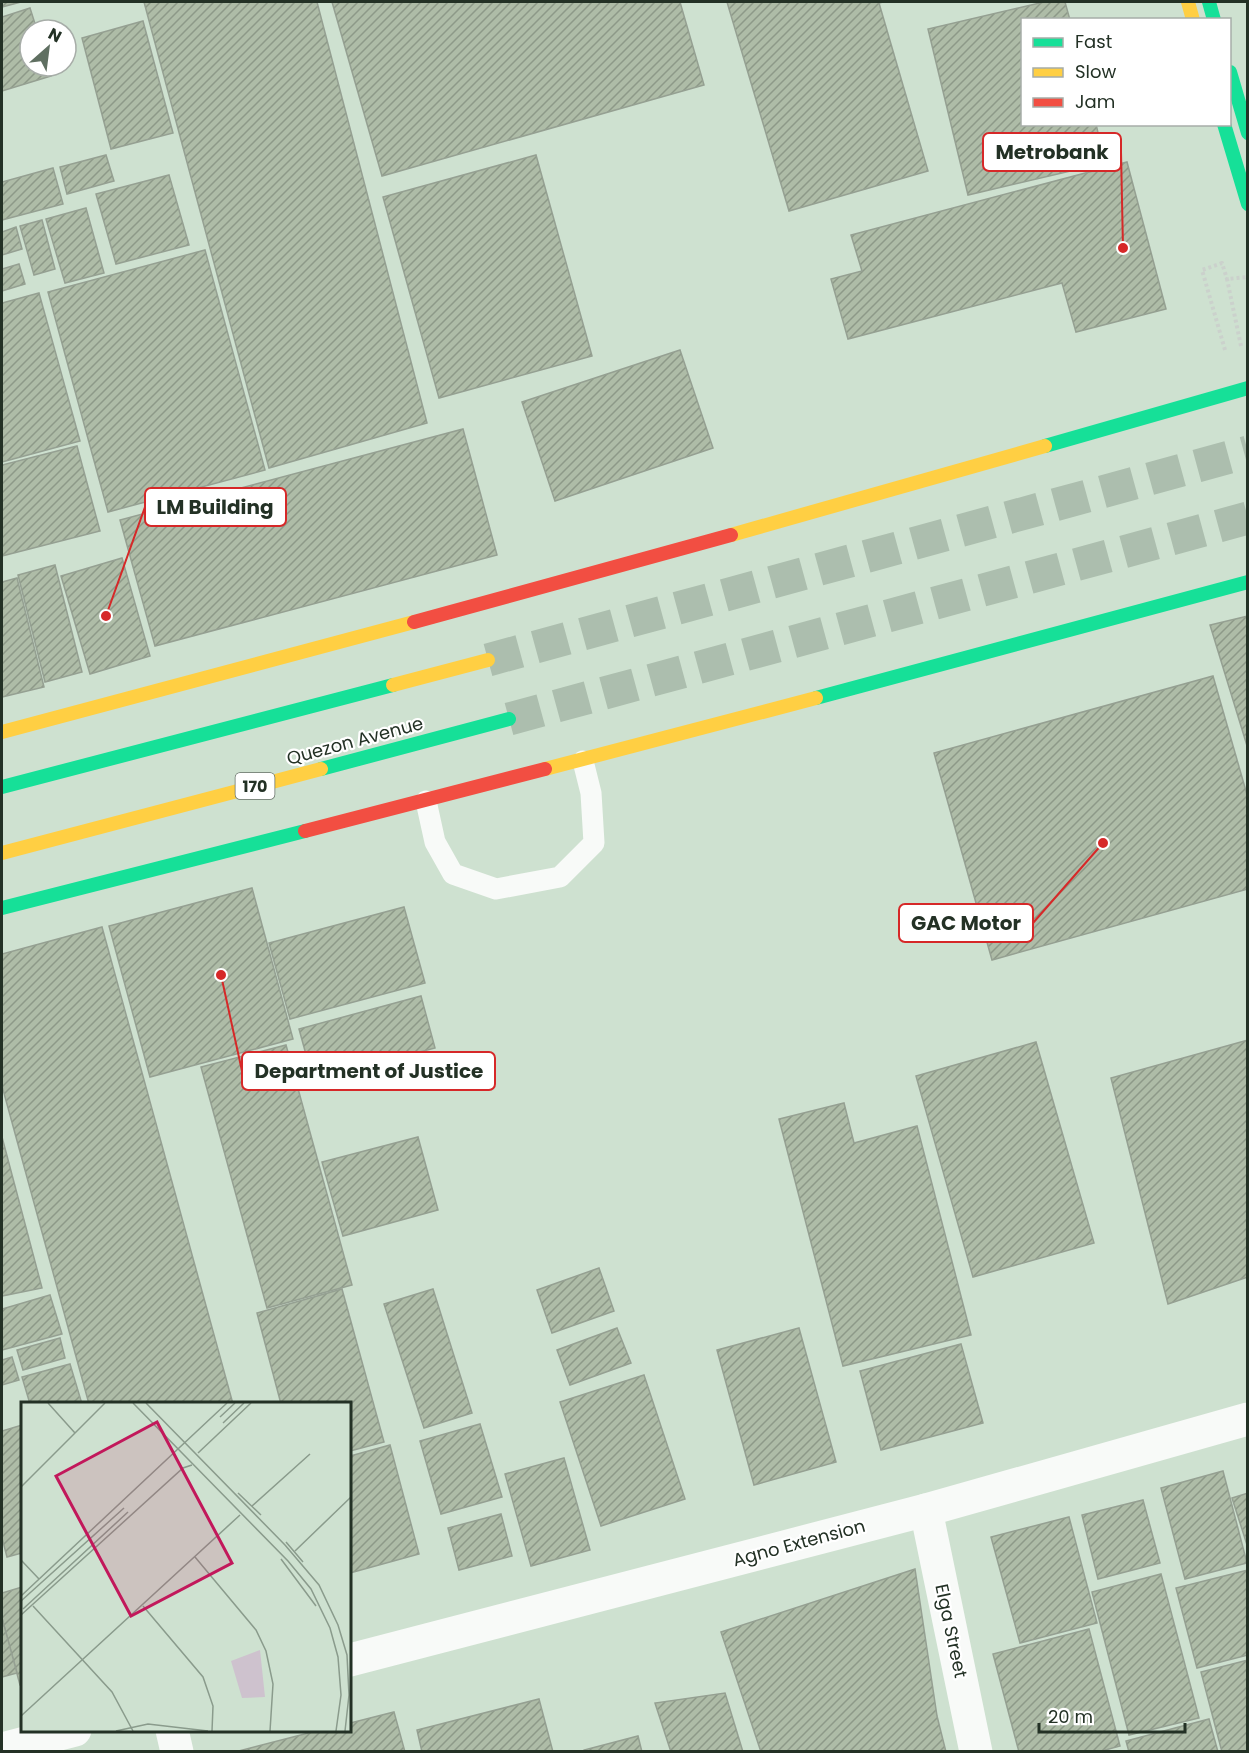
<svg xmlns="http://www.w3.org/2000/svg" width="1249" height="1753" viewBox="0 0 1249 1753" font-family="Poppins,sans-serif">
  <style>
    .building { fill: url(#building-hatch); stroke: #95a092; stroke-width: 1.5 }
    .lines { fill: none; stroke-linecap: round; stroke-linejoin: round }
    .primary-tunnel { stroke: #acbeae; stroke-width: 33; stroke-dasharray: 33 16; stroke-linecap: butt }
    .path { stroke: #cbd1cc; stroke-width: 4; stroke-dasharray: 3 3; stroke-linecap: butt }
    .lane { stroke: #f8faf8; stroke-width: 21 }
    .street { stroke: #f8faf8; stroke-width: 33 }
    .fast { stroke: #16e098; stroke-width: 14 }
    .slow { stroke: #ffcf43; stroke-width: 14 }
    .jam { stroke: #f24e42; stroke-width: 14 }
    .labels { text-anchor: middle; stroke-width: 4.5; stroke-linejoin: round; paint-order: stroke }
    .shield { fill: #fff; stroke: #656f66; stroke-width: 1.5 }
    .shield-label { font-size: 16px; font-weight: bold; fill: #233125 }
    .street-label { font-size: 18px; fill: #233125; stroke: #fff }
    .inset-road { fill: none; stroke: #8a9b8c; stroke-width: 1.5 }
    .view { fill: #c2185b; fill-opacity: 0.15; stroke: #c2185b; stroke-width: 3 }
    .inset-edge { fill: none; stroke: #233125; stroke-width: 3 }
    .leader { fill: none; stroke: #d62828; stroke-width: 2 }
    .callout-dot { fill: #d62828; stroke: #fff; stroke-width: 2 }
    .callout { fill: #fff; stroke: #d62828; stroke-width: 2 }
    .callout-label { font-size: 20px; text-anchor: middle; font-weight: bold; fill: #233125 }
  </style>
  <defs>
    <pattern id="building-hatch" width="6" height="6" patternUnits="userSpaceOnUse" patternTransform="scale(1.5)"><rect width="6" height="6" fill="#aebca7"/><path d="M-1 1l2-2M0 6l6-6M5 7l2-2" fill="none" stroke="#8d9988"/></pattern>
  </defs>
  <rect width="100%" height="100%" fill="#cee1d0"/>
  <g class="building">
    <polygon points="2,2 21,2 2,7"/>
    <polygon points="144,2 317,2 427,423 269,468"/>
    <polygon points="332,2 680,2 704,85 382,176"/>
    <polygon points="727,2 883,2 879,3 928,171 789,211"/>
    <polygon points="1044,2 1065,2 1070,20 1022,20 1022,124 1096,124 1105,163 968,195 928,29"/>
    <polygon points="30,8 37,30 30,30 30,66 48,66 51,76 2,91 2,17"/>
    <polygon points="143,21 173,133 111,149 82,38"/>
    <polygon points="106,155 114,181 67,194 60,167"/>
    <polygon points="536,155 592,356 439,398 383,197"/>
    <polygon points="1127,162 1166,309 1076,332 1062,283 848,339 831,279 862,271 851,235"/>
    <polygon points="53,168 63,204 2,220 2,182"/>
    <polygon points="169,175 189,245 116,264 96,194"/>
    <polygon points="86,208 104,273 65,283 46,219"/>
    <polygon points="42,220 55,269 34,275 20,226"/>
    <polygon points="16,227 22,249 2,255 2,232"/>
    <polygon points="205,250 265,470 108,512 48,292"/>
    <polygon points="19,264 25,284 2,291 2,269"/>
    <polygon points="39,293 80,441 2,462 2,303"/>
    <polygon points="680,350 713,448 555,501 522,402"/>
    <polygon points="463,429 497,555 155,646 120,520"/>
    <polygon points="77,446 100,531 2,556 2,465"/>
    <polygon points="122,558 150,656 90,674 61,576"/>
    <polygon points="55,565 82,672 45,682 18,575"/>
    <polygon points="17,578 44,687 2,697 2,582"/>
    <polygon points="1248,616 1248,749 1210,625"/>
    <polygon points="1213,676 1248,798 1248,889 992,960 934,753"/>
    <polygon points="252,888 293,1039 150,1077 109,926"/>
    <polygon points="404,907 425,983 290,1019 269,943"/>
    <polygon points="102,927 233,1404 89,1404 2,1086 2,954"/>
    <polygon points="421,996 435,1048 313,1080 299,1029"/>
    <polygon points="1248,1040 1248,1277 1168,1304 1111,1078"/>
    <polygon points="1036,1042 1094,1243 973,1277 916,1076"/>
    <polygon points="286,1045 352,1285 267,1308 201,1067"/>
    <polygon points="844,1103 854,1143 917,1126 971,1335 843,1366 779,1119"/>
    <polygon points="2,1137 42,1288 2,1296"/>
    <polygon points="418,1137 438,1210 343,1236 322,1162"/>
    <polygon points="599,1268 614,1311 552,1333 537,1290"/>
    <polygon points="342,1289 384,1442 350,1451 350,1404 281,1404 257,1313"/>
    <polygon points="433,1289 472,1413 424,1428 384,1304"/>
    <polygon points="50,1295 62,1334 2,1350 2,1309"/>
    <polygon points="617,1328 631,1363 570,1385 557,1350"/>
    <polygon points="799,1328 836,1462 754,1485 717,1350"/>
    <polygon points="60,1338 65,1358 23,1370 17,1350"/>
    <polygon points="961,1344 983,1423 881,1450 860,1371"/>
    <polygon points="12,1357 19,1380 2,1385 2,1360"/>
    <polygon points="70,1364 82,1404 30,1404 22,1377"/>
    <polygon points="644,1375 685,1499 601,1526 560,1402"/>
    <polygon points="480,1424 502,1497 441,1514 420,1441"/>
    <polygon points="22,1425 22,1553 7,1557 2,1538 2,1431"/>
    <polygon points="390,1445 419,1554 350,1573 350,1456"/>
    <polygon points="564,1458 590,1550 531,1566 505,1474"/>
    <polygon points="1223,1471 1247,1563 1185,1579 1161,1488"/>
    <polygon points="1248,1493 1248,1548 1232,1498"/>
    <polygon points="1143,1500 1160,1563 1098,1579 1082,1515"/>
    <polygon points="501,1514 512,1556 459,1570 448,1528"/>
    <polygon points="1069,1517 1097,1623 1020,1643 991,1537"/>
    <polygon points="915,1569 937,1716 946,1752 761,1752 721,1632"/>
    <polygon points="1248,1570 1248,1655 1197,1668 1176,1588"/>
    <polygon points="1161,1574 1199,1718 1129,1735 1092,1592"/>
    <polygon points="22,1587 22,1685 20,1685 2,1618 2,1593"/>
    <polygon points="2,1618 17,1673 2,1677"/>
    <polygon points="1089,1629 1120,1746 1098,1752 1019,1752 993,1654"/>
    <polygon points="1248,1660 1248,1752 1222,1752 1201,1672"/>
    <polygon points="725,1693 743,1752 671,1752 655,1703"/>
    <polygon points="539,1699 553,1752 422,1752 417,1730"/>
    <polygon points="394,1712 405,1752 235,1752 320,1730 350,1730 350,1723"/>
    <polygon points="1209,1719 1218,1752 1129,1752 1126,1741"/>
    <polygon points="638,1736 642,1752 584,1752 584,1750"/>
  </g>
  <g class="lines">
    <g class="primary-tunnel">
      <polyline points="488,660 1248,452"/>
      <polyline points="509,719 1248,518"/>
    </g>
    <g class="path">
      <polyline points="1241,346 1227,279 1248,277"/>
      <polyline points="1225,350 1202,270 1222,263 1227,279"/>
    </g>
    <polyline class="lane" points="426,801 435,842 453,874 496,889 560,877 594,843 591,793 583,761"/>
    <g class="street">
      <polyline points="926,1510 976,1752"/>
      <polyline points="350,1660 926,1510 1248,1419"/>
      <polyline points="172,1730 177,1752"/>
      <polyline points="2,1749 75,1730"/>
    </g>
    <g class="fast">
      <polyline points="1209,2 1214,20"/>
      <polyline points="1230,72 1248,133"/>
      <polyline points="1224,124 1248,204"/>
      <polyline points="1045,446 1248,388"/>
      <polyline points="816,698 1248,582"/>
      <polyline points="321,769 509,719"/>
      <polyline points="2,787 393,685"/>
      <polyline points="2,908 305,831"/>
    </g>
    <g class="slow">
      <polyline points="1188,2 1193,20"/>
      <polyline points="731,535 1045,446"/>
      <polyline points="393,685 488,660"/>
      <polyline points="2,732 414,622"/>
      <polyline points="545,769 816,698"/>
      <polyline points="2,853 321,769"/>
    </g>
    <g class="jam">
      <polyline points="414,622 731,535"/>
      <polyline points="305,831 545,769"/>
    </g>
  </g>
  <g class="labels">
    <rect class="shield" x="235.5" y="773" width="39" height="26" rx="4.5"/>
    <g class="shield-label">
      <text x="255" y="792">170</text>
    </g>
    <g class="street-label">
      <text transform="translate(355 741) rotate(-15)" y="6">Quezon Avenue</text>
      <text transform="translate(799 1543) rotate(-15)" y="6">Agno Extension</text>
      <text transform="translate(951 1631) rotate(78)" y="6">Elga Street</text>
    </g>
  </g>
  <g transform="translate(21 1402)">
    <rect width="330" height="330" fill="#cee1d0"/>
    <path d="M239 248 244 295 221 296 210 259Z" fill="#cec2ce"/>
    <path class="inset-road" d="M27 1 54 31M112 1 267 159 290 187 309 226 317 255 320 293 315 329M125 1 264 143 298 183 317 223 326 253 328 293 324 329M199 15 214 1M202 21 223 1M177 51 230 1M0 85 84 1M217 91 240 113M231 104 289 52M265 140 282 160M274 149 330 95M174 155 235 228 245 249 252 282 249 329M260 157 295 204M0 158 18 177M0 194 206 1M0 199 103 106M12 204 91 290 112 329M122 204 182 275 192 304 191 329M2 207 107 110M0 213 162 66 171 63M0 314 219 113M95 329 127 322 187 329"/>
    <path class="view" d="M136 20 211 161 110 214 35 74Z"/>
    <rect width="330" height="330" class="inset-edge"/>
  </g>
  <path class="leader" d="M1123 248L1121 152M106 616L145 507M1103 843L1033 923M221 975L242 1071"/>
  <g class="callout-dot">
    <circle cx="1123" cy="248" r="6"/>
    <circle cx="106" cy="616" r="6"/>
    <circle cx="1103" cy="843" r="6"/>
    <circle cx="221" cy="975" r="6"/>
  </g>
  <g class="callout">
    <rect x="983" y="133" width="138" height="38" rx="6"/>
    <rect x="145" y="488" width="141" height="38" rx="6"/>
    <rect x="899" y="904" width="134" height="38" rx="6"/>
    <rect x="242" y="1052" width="253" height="38" rx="6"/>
  </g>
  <g class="callout-label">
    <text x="1052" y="159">Metrobank</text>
    <text x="215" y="514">LM Building</text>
    <text x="966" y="930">GAC Motor</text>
    <text x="369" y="1078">Department of Justice</text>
  </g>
  <rect width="1249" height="1753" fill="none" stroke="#233125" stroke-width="6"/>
  <rect x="1021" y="18" width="210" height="108" fill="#ffffff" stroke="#a7ada8" stroke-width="1.5"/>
  <rect x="1033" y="38" width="30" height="9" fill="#16e098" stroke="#a7ada8" stroke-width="1.5"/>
  <text x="1075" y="48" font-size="18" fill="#233125">Fast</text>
  <rect x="1033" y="68" width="30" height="9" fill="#ffcf43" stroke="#a7ada8" stroke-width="1.5"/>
  <text x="1075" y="78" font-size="18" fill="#233125">Slow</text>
  <rect x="1033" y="98" width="30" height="9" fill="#f24e42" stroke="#a7ada8" stroke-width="1.5"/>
  <text x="1075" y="108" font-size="18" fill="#233125">Jam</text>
  <g transform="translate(48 48) rotate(28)"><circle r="28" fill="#ffffff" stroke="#a7ada8" stroke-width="1.5"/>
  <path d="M0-4.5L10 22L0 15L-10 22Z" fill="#5f6f61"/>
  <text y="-9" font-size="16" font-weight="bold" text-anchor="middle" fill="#233125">N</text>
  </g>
  <path d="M1039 1723v9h146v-9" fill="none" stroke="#233125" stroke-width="3"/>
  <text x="1048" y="1723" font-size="18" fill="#233125" stroke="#ffffff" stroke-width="4.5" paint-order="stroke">20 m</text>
</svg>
